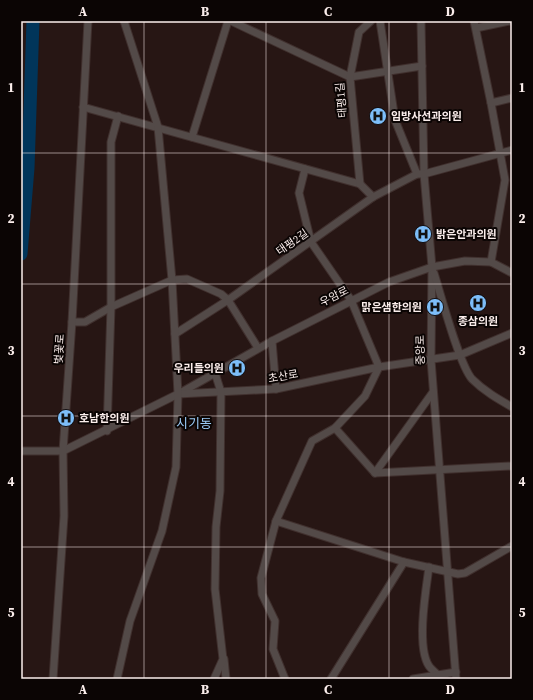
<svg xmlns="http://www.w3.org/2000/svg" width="533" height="700" viewBox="0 0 533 700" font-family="'Source Serif 4','Noto Sans KR',serif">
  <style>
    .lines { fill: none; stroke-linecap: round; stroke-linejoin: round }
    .river { stroke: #01355a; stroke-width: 13 }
    .minor-casing { stroke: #40302e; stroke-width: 9 }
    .minor { stroke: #534a48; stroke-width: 7 }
    .grid { fill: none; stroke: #fbeeec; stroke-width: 1; stroke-opacity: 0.55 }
    .labels { text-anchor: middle; stroke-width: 4; stroke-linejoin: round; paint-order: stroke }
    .street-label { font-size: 11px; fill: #fbeeec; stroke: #0b0504 }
    .poi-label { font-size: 11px; font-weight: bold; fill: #fbeeec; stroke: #0b0504; text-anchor: start }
    .quarter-label { font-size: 13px; fill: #9bcbf7; stroke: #0b0504 }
    .neatline { fill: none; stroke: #fbeeec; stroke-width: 1.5 }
    .grid-label { font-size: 13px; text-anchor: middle; font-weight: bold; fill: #fbeeec }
  </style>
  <rect width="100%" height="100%" fill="#271614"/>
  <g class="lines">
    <polyline class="river" points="21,254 28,168 33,21"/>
    <g class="minor-casing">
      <g id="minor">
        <polyline points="231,21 350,77 422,66"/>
        <polyline points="380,21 395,120 417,174"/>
        <polyline points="421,21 424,174 432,267 431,360 456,679"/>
        <polyline points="474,21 491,103 505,180 491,262"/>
        <polyline points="476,28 510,21"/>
        <polyline points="491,103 512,98"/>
        <polyline points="83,107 360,184 373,197"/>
        <polyline points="192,137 228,21"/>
        <polyline points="360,184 350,77 359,32 371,21"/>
        <path d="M434 273C441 295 459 364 472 379 484 391 498 399 512 407"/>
        <polyline points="72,322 85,322 111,307 172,280 187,279 221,294 228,300 258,348"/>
        <polyline points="175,334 228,300 373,197 417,174 424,174 512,150"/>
        <polyline points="272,341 276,389"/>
        <polyline points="180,393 272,341 389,282 432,267 465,261 491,262 512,273"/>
        <polyline points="335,428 375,473 512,466"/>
        <polyline points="107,431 111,307 111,142 118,116"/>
        <polyline points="21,451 63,451 178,394 276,389 379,367 460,355 512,333"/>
        <polyline points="375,473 433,392"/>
        <polyline points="276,521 404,562 458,574 465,573 512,546"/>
        <path d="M429 567C426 589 416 647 429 666 431 669 435 672 438 675"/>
        <polyline points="224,659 226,679"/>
        <polyline points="53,679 64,516 63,451 72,322 88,21"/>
        <polyline points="117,679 130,621 162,531 176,467 178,394 172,280 158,127 124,21"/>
        <polyline points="214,679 223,659 215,589 216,527 220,491 221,392 215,373"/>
        <polyline points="285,679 273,649 275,621 262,594 261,578 276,521 312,441 335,428 365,396 379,367 351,300 311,242 299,193 305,169"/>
        <polyline points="331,679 404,562"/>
        <polyline points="413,679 456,672"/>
      </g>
    </g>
    <use href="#minor" class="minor"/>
  </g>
  <path class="grid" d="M144 21V679M266 21V679M389 21V679M21 153H512M21 284H512M21 416H512M21 547H512"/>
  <defs>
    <g id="hospital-disc" transform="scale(0.9)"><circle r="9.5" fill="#7dbef9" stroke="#0b0504"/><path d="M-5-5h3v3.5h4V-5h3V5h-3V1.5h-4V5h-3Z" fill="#111"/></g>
  </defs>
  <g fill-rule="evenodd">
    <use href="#hospital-disc" x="378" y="116"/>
    <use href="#hospital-disc" x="423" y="234"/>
    <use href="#hospital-disc" x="478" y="303"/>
    <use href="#hospital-disc" x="435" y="307"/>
    <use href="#hospital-disc" x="237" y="368"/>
    <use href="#hospital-disc" x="66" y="418"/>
  </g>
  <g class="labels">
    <g class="street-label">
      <text transform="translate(341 100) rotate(-95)" y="4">태평1길</text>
      <text transform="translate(292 242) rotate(-35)" y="4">태평2길</text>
      <text transform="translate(334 296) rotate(-27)" y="4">우암로</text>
      <text transform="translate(59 349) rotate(-86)" y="4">벚꽃로</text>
      <text transform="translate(420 350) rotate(-91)" y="4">중앙로</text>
      <text transform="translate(283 376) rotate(-10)" y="4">초산로</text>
    </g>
    <g class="poi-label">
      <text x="391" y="120">임방사선과의원</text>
      <text x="436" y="238">밝은안과의원</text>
      <text x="422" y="311" text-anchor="end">맑은샘한의원</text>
      <text x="478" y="325" text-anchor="middle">종삼의원</text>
      <text x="224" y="372" text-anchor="end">우리들의원</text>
      <text x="79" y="422">호남한의원</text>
    </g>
    <g class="quarter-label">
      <text x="194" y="428">시기동</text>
    </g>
  </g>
  <rect width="533" height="700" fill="none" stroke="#0b0504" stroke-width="44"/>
  <rect x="22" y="22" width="489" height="656" class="neatline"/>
  <g class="grid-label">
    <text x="83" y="16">A</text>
    <text x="205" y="16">B</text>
    <text x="328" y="16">C</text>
    <text x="450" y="16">D</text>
    <text x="11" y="92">1</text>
    <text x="522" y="92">1</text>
    <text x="11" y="223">2</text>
    <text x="522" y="223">2</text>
    <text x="11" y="355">3</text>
    <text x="522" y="355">3</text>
    <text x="11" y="486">4</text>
    <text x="522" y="486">4</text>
    <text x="11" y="617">5</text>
    <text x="522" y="617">5</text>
    <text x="83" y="694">A</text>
    <text x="205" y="694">B</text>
    <text x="328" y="694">C</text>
    <text x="450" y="694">D</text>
  </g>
</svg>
